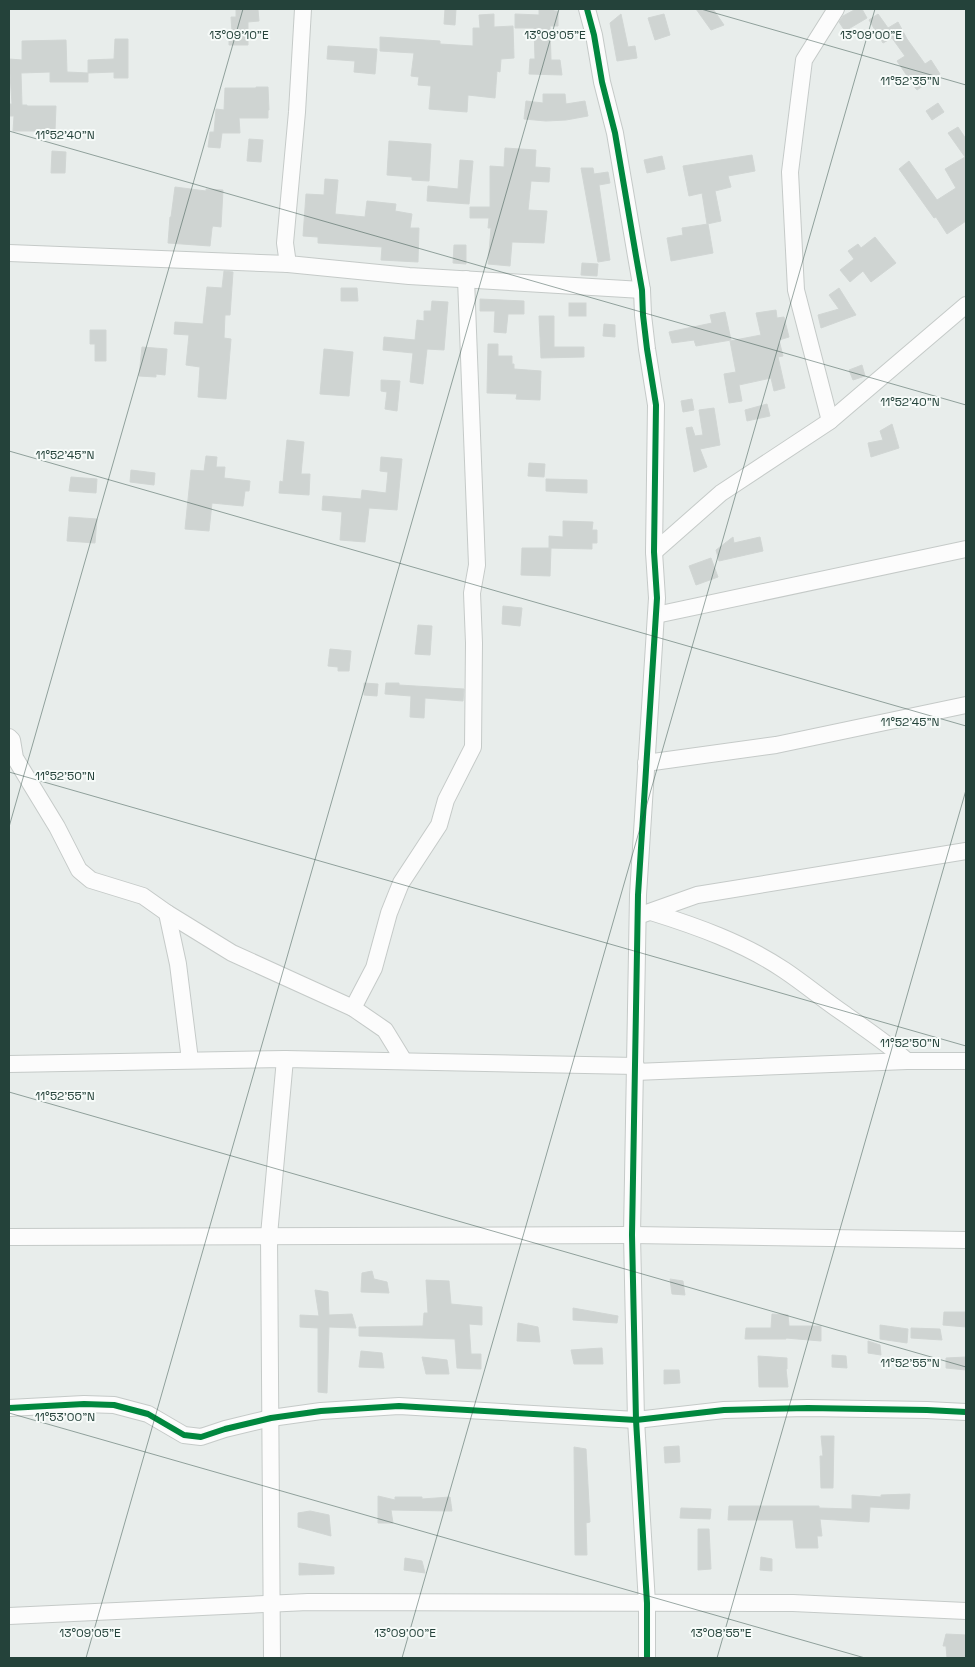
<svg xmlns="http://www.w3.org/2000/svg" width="975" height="1667" viewBox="0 0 975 1667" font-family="'Space Grotesk',sans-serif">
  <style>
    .building { fill: #cfd4d2; stroke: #d1d6d4 }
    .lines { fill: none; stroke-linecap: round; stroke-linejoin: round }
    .street-casing { stroke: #c5cac8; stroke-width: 18 }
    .street { stroke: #fcfcfc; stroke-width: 16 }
    .cycleway-casing { stroke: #f7fbf9; stroke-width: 9 }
    .cycleway { stroke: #00873e; stroke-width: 6 }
    .ticks { fill: none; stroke: #24423a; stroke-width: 1; stroke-opacity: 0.45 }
    .ticks-label { font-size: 12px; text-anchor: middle; fill: #24423a; stroke: #f7fbf9; stroke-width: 4; stroke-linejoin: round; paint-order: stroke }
  </style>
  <rect width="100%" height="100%" fill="#e8edeb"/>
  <g class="building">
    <polygon points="236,9 258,10 259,21 248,22 248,45 229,45 229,32 232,32 231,17 236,17"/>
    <polygon points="445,9 456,9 455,25 444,24"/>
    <polygon points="539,9 554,9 554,11 558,11 558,26 550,26 551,60 560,60 562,75 529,74 530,59 535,59 534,28 515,28 515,14 539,15"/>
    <polygon points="696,9 713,9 724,25 711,30"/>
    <polygon points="856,9 862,9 867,18 845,31 839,22 843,16"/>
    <polygon points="494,14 494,27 513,26 514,58 501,59 500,72 497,71 495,98 468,95 467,112 429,109 431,86 418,85 419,77 411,76 414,53 380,51 380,37 440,41 440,44 473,46 473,28 480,28 479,15"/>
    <polygon points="621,14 628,47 635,46 637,58 617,61 610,23"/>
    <polygon points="664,14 670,35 655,40 648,18"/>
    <polygon points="878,14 888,28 898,22 907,39 925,64 931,60 940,74 917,90 916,89 897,61 905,56 892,38 883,43 869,20"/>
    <polygon points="115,39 128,39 128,78 114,78 114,72 88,73 88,82 50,82 50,72 21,73 22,105 27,105 27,106 56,106 55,131 13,131 14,116 9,116 9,104 12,104 9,59 22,60 22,41 66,40 67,72 88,73 88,60 114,59"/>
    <polygon points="328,46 377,49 375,74 354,72 355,61 327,59"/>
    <polygon points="256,87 268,87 269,110 268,110 268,118 239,118 240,133 222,133 220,148 208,147 210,132 214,132 216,109 224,110 225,88 256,88"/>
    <polygon points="543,94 565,94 566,104 585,101 588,116 566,120 546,121 524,119 526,101 543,103"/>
    <polygon points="938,103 944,112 932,120 926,111"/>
    <polygon points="958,127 966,139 966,221 947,234 936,217 934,218 899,169 909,161 937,200 956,188 945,169 965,157 948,133"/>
    <polygon points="249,139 263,140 261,162 247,161"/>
    <polygon points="389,141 431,144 429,181 412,180 412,177 387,175"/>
    <polygon points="505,148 536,150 535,167 550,168 549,182 531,181 528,210 547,211 544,243 512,242 510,266 488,264 491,228 488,228 489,218 470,218 470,207 490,207 490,166 504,167"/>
    <polygon points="52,151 66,152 65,173 51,173"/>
    <polygon points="752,155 755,171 728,176 731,187 715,191 721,221 707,224 702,193 689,196 683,166"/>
    <polygon points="662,156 665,169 647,173 644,160"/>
    <polygon points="460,160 473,161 469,204 427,201 428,186 458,189"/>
    <polygon points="581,168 593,168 594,174 608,172 610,183 599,185 610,260 598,262"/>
    <polygon points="325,179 338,180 335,214 365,217 367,201 396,204 395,211 412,214 410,228 419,228 418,262 381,260 382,247 318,243 318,237 303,236 306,194 324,195"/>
    <polygon points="175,187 206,191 206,189 223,190 221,227 213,226 212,228 210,246 168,243 170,217 171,217"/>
    <polygon points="708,224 713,253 671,261 667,238 683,235 682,228"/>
    <polygon points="875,237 896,263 871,282 863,271 850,282 840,270 854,259 848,251 858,244 861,248"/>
    <polygon points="454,245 466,245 466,264 453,263"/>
    <polygon points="582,263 598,264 597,276 581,275"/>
    <polygon points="224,271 233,272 230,315 225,315 224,338 231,339 226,399 198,397 200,367 186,365 189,335 174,334 175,322 203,324 207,287 222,288"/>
    <polygon points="341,288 357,288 358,301 341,301"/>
    <polygon points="839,288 856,315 821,328 818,315 839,309 829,295"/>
    <polygon points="480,299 524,301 524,314 508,314 506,333 494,332 495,311 480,311"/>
    <polygon points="432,301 448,302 444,350 427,349 423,384 410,382 413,353 383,350 384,337 415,340 417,320 424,321 424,311 431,311"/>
    <rect x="569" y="303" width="17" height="13"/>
    <polygon points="776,310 777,318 784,317 789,337 779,340 783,356 778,357 785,388 774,391 771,378 739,385 742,401 729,403 724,374 736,372 730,341 761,335 756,313"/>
    <polygon points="725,312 731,340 696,346 694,340 672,343 669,332 712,323 710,315"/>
    <polygon points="539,316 554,316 554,347 584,347 584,357 541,358"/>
    <polygon points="604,324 615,325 615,337 603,336"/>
    <polygon points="90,330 106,330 106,361 95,361 95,344 90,344"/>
    <polygon points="488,344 498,344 498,356 512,356 512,364 514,364 514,369 541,371 540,400 516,399 517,394 487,393"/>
    <polygon points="142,347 167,349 165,375 156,374 156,377 139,376"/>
    <polygon points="324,349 353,352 349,396 320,394"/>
    <polygon points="862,365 865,376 853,380 849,370"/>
    <polygon points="381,380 400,381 397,411 385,409 387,392 381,391"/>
    <polygon points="692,399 694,410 683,412 681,401"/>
    <polygon points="767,404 770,416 747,421 745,410"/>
    <polygon points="714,408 720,445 700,449 707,467 694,472 686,428 692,427 695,436 703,435 699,410"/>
    <polygon points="892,424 899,448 871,457 868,443 883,440 880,431"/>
    <polygon points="287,440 304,442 301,474 310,474 309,495 279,493 280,481 283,482"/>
    <polygon points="206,456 217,457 216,467 225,467 224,478 250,481 249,491 245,491 243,506 212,503 209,531 185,529 191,470 204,471"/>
    <polygon points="381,457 402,459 397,510 369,508 365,542 340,540 342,512 322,510 323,496 361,499 362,490 386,493 388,472 380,471"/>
    <polygon points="529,463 545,464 544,477 528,476"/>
    <polygon points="131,470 155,473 154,485 130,482"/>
    <polygon points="71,477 97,479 96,493 69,491"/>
    <polygon points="546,479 587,480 587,493 546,491"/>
    <polygon points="69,517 97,519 95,543 67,541"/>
    <polygon points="563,521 593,522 592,530 597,530 597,543 592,543 592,549 549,548 549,536 563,537"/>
    <polygon points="733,537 734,543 760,537 763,551 719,561 716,550"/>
    <polygon points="522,548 551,548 550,576 521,575"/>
    <polygon points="711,558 718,577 696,585 689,566"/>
    <polygon points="503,606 522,608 520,626 502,624"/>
    <polygon points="418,625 432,626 430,655 415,654"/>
    <polygon points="330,649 351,651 349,671 338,671 338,667 328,666"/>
    <polygon points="364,683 378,684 377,696 364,695"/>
    <polygon points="386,683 399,683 399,685 464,689 463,701 425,698 424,718 410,717 411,696 385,694"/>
    <polygon points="372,1271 374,1279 387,1282 389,1293 361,1292 362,1273"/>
    <polygon points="670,1279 683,1281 685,1295 672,1294"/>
    <polygon points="426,1280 449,1281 451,1304 482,1307 482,1325 469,1324 471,1354 481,1354 481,1369 457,1368 455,1339 359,1336 359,1327 423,1326 424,1313 428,1313"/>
    <polygon points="315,1290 328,1292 329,1315 352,1314 356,1328 329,1327 327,1393 318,1392 318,1328 300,1327 300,1315 319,1316"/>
    <polygon points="573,1308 618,1316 617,1323 573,1320"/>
    <polygon points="944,1312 966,1312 966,1327 943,1325"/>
    <polygon points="772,1314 788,1315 789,1326 821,1326 821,1341 786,1338 786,1339 745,1339 746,1328 771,1328"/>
    <polygon points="518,1323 538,1327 540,1342 517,1341"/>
    <polygon points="880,1325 908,1329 907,1343 880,1339"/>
    <polygon points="911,1328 940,1329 942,1340 911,1338"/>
    <polygon points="868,1341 880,1345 881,1355 868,1353"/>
    <polygon points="602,1348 603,1364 574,1364 571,1350"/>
    <polygon points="361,1351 382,1353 384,1368 359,1367"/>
    <polygon points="832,1355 846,1356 847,1368 832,1367"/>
    <polygon points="758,1356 787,1358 787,1369 786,1369 788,1387 759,1387"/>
    <polygon points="422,1357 447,1360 449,1374 426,1374"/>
    <polygon points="966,1357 966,1370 946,1368 946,1358"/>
    <polygon points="664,1370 679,1370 680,1383 664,1384"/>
    <polygon points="821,1436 834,1436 833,1488 821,1488 820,1456 823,1456"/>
    <polygon points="679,1446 680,1462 665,1463 664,1447"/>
    <polygon points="574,1447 586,1449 590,1522 586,1523 587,1555 575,1555"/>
    <polygon points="910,1494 909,1509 870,1507 869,1522 820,1519 822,1536 817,1536 818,1548 796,1548 793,1520 728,1520 729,1506 819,1506 819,1508 852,1509 852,1495 881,1497 881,1495"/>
    <polygon points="378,1496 395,1500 395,1497 422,1497 422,1499 450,1497 452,1511 391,1510 393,1523 378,1523"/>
    <polygon points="681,1508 711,1509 710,1519 680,1518"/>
    <polygon points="310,1511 329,1515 331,1536 298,1527 298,1513"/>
    <polygon points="698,1529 709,1529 711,1569 698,1570"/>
    <polygon points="761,1557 772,1559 772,1571 760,1570"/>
    <polygon points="405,1558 422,1561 425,1573 404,1570"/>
    <polygon points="299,1563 334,1567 334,1574 299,1575"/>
    <polygon points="946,1634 966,1635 966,1658 947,1658 946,1646 943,1646"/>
  </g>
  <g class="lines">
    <g class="street-casing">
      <g id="street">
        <polyline points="303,9 297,112 285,243 288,264 409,276 642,290"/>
        <polyline points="587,9 594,35 602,82 615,133 636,256 642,290 643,315 647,349 656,405 654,552 657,598 638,895 632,1235 636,1420 647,1603 647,1658"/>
        <polyline points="9,253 288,264"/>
        <polyline points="830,421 796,290 790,172 804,60 836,9"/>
        <polyline points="654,552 721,493 830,421 966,305"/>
        <polyline points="656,615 966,549"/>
        <polyline points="9,737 12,740 15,758 57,827 79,870 91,880 143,896 167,913 178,964 190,1060"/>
        <polyline points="646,763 776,745 966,705"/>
        <path d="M651 912C696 926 744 943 784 970 805 984 825 1001 846 1015 867 1030 887 1043 907 1061"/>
        <polyline points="167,913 232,953 353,1008 385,1030 404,1061"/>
        <polyline points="638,916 697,895 966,851"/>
        <polyline points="353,1008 374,968 389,913 401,883 439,825 446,800 473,747 474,643 472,593 477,565 466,279"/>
        <polyline points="9,1064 285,1059 636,1066"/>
        <polyline points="635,1072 907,1061 966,1061"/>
        <polyline points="9,1237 632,1235 966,1240"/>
        <polyline points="9,1408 84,1404 114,1405 148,1414 184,1435 201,1437 225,1429 271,1418 321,1411 399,1406 636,1420 724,1410 808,1408 927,1410 966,1412"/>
        <polyline points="9,1616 308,1602 793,1603 966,1611"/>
        <polyline points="272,1658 269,1235 285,1059"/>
      </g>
    </g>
    <use href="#street" class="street"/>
    <g class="cycleway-casing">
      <g id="cycleway">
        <polyline points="587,9 594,35 602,82 615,133 636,256 642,290 643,315 647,349 656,405 654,552 657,598 638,895 632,1235 636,1420 647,1603 647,1658"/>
        <polyline points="9,1408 84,1404 114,1405 148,1414 184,1435 201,1437 225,1429 271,1418 321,1411 399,1406 636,1420 724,1410 808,1408 927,1410 966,1412"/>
      </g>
    </g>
    <use href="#cycleway" class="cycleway"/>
  </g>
  <path class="ticks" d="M701 9 966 85M9 131 966 405M9 451 966 726M9 772 966 1046M9 827 243 9M9 1092 966 1367M9 1413 865 1658M86 1658 559 9M402 1658 875 9M717 1658 966 790"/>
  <g class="ticks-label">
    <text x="239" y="39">13°09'10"E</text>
    <text x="555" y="39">13°09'05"E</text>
    <text x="871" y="39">13°09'00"E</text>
    <text x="910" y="85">11°52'35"N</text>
    <text x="65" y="139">11°52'40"N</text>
    <text x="910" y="406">11°52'40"N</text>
    <text x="65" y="459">11°52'45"N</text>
    <text x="910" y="726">11°52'45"N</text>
    <text x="65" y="780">11°52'50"N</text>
    <text x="910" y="1047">11°52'50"N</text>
    <text x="65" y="1100">11°52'55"N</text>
    <text x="910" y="1367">11°52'55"N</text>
    <text x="65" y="1421">11°53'00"N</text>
    <text x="90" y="1637">13°09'05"E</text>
    <text x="405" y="1637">13°09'00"E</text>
    <text x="721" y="1637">13°08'55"E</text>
  </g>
  <rect width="975" height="1667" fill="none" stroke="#24423a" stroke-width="20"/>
</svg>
